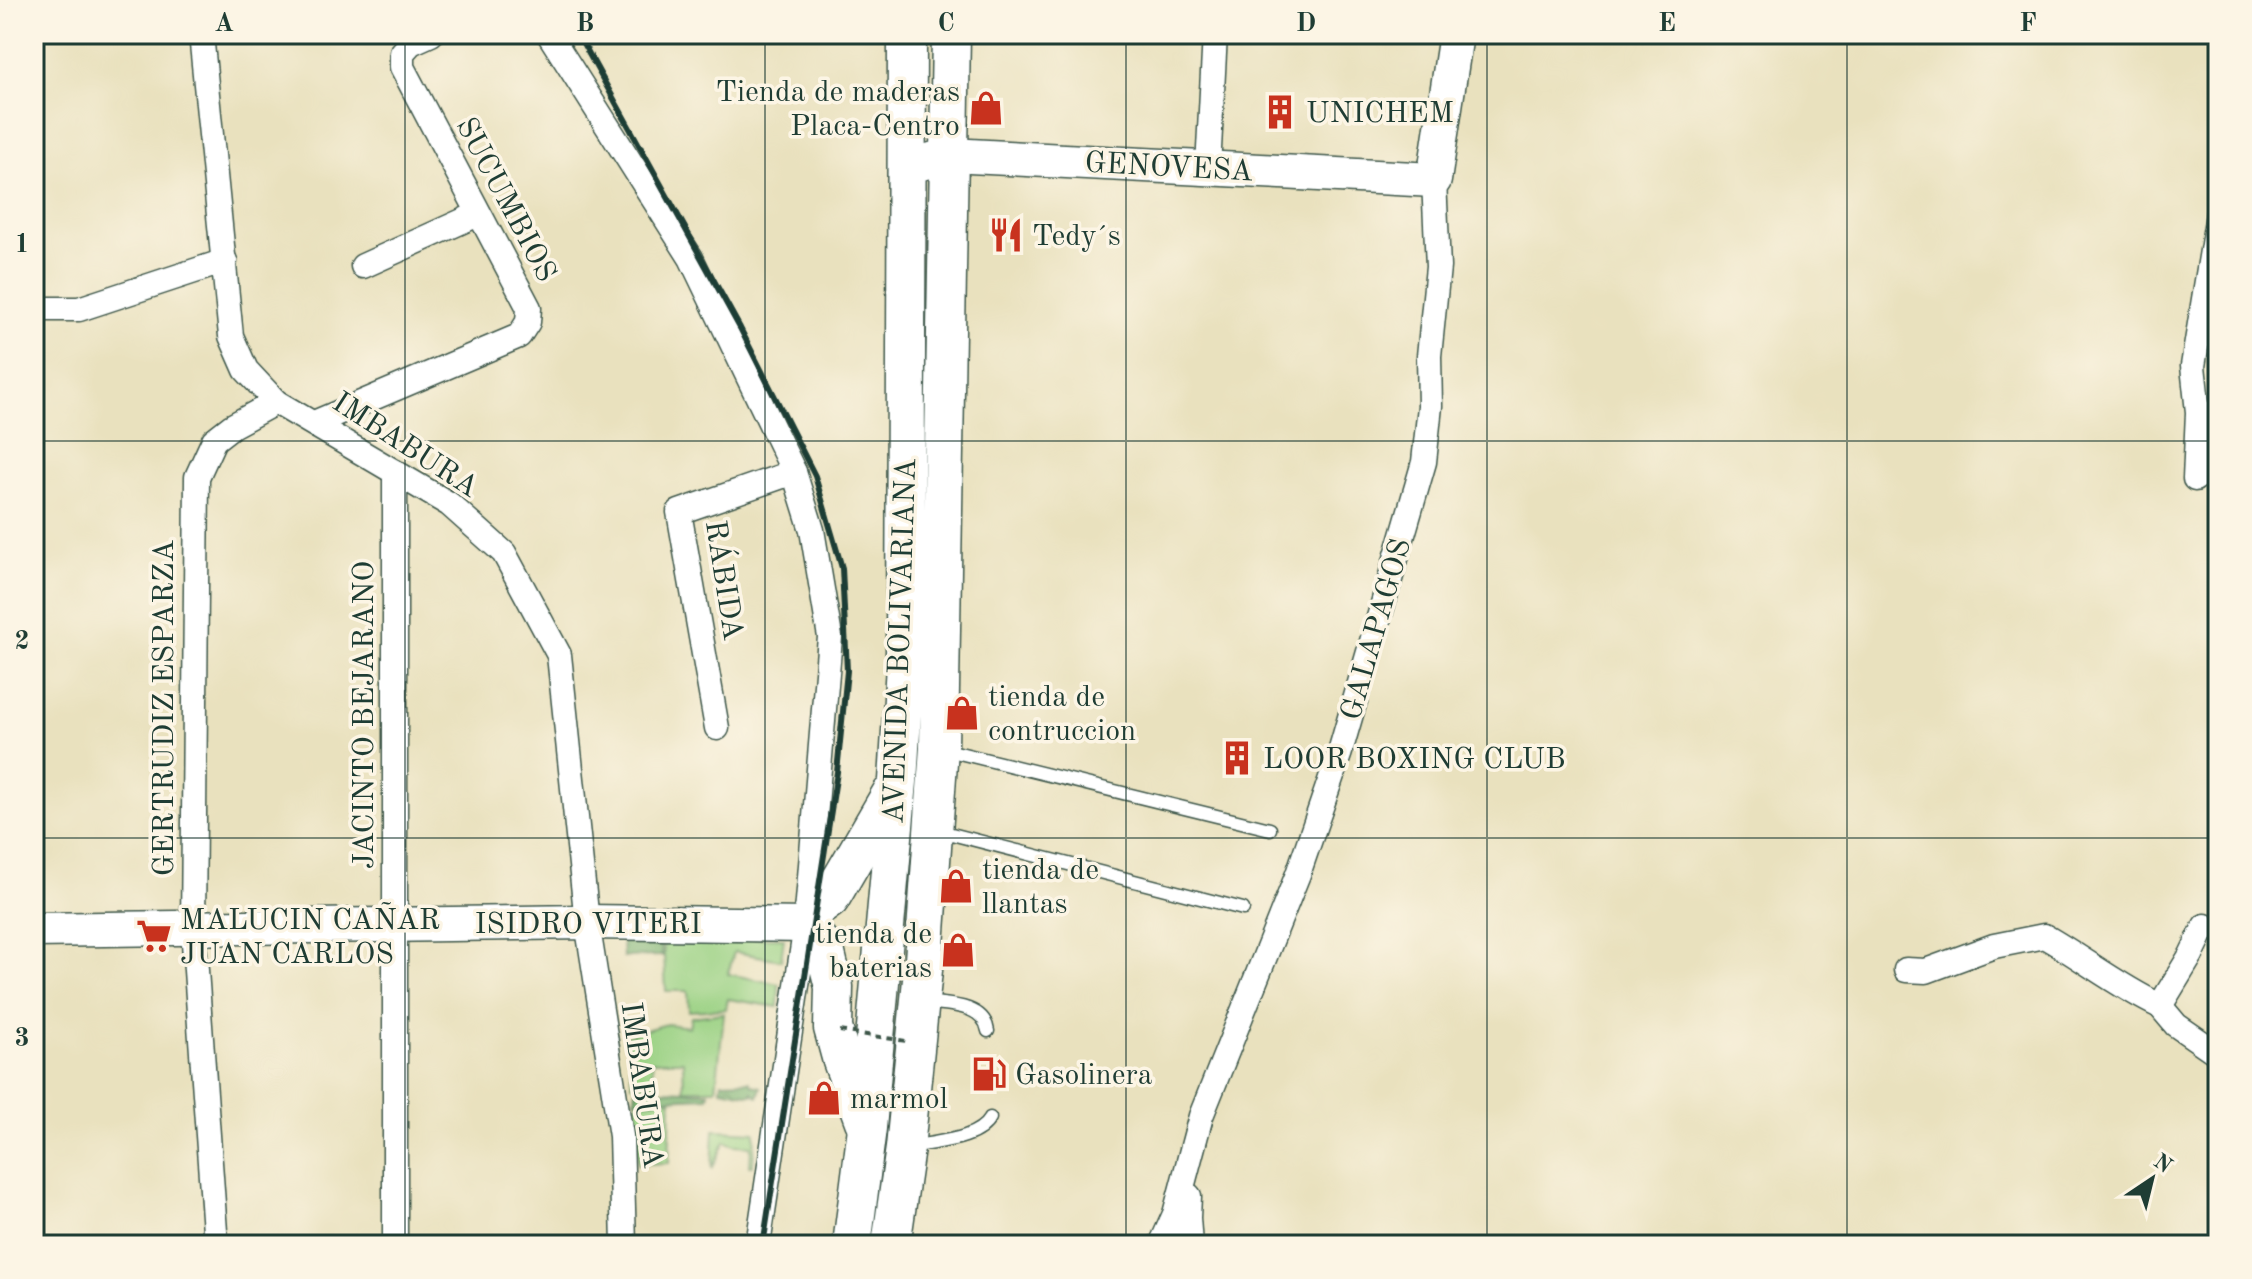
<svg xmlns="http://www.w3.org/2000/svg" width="2252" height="1279" viewBox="0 0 2252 1279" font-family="'Old Standard TT',serif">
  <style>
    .grass { fill: #9ad183; stroke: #5c875c; stroke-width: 2 }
    .forest { fill: url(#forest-crowns); stroke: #4d7852; stroke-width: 2 }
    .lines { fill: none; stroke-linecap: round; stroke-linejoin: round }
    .lane-casing { stroke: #3d5649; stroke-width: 15 }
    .street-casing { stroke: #3d5649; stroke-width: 27 }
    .secondary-casing { stroke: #3d5649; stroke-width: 37 }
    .primary-casing { stroke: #3d5649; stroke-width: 41 }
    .lane { stroke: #fff; stroke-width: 12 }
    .street { stroke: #fff; stroke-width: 24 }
    .secondary { stroke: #fff; stroke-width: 34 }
    .primary { stroke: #fff; stroke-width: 38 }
    .rail { stroke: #1f3d34; stroke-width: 6 }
    .path-bridge { stroke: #3d5649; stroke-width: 4; stroke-dasharray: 6 6; stroke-linecap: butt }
    .grid { fill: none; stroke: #1f3d34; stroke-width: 2; stroke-opacity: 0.55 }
    .labels { text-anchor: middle; stroke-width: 7; stroke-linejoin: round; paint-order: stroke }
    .poi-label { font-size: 30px; fill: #1f3d34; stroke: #fcf5e5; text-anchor: start }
    .street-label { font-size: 30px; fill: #1f3d34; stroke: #fcf5e5 }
    .neatline { fill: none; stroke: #1f3d34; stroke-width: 3 }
    .grid-label { font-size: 26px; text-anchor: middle; font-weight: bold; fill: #1f3d34 }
  </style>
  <defs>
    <pattern id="forest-crowns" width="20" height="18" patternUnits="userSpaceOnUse" patternTransform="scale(2)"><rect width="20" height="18" fill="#7bb371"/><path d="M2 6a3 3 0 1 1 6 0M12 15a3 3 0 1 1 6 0" fill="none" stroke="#64935e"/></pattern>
  </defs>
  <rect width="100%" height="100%" fill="#fcf5e5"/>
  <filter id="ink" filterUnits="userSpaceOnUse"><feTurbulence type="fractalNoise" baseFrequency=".0125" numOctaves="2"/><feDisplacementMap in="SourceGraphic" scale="16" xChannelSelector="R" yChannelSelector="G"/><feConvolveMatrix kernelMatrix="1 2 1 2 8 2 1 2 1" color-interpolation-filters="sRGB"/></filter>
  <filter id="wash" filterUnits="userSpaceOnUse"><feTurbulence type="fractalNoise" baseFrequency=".006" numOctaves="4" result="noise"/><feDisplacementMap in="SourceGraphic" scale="32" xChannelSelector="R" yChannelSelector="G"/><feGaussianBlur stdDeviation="1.8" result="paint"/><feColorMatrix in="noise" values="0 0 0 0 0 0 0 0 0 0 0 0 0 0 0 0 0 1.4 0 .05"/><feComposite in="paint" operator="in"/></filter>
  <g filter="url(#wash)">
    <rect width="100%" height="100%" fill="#e9e1be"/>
    <g class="grass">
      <polygon points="663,938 784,938 781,960 734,952 728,974 779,984 778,1007 728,999 726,1009 689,1011 688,991 666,991"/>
      <polygon points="724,1013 716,1089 684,1089 683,1061 652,1061 654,1085 632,1084 627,1035 667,1024 689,1027 691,1017"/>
      <polygon points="671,1099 669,1163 638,1164 636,1103"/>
      <polygon points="714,1130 755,1132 753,1166 750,1166 751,1146 734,1145 725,1141 712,1169"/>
    </g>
    <g class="forest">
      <polygon points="660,935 662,956 623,957 622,938"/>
      <polygon points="750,1081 752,1085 761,1087 758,1097 752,1092 752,1095 721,1089 722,1082"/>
      <polygon points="636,1089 709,1092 708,1097 635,1100"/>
    </g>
  </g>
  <g filter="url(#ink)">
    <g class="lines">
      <g class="lane-casing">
        <g id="lane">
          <polyline points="943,749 1270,829"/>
          <polyline points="936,830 1243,909"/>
          <path d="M924 1002C945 1005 984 1003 988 1031"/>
          <path d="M912 1147C936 1141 977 1141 990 1118"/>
        </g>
      </g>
      <g class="street-casing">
        <g id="street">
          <polyline points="201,34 231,336 246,370 276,402 449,504 504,553 559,655 587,922 621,1136 624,1245"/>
          <polyline points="549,34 691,258 794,472 812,530 830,637 806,925 758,1245"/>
          <polyline points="1208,168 1215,34"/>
          <polyline points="363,266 478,214"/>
          <polyline points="34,309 79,309 225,261"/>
          <polyline points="314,423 519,336 528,322 529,308 402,67 402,53 411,43 431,34"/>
          <polyline points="395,472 395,1245"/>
          <polyline points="2195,479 2198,412 2193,366 2218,214"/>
          <polyline points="717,728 679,512 794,472"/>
          <path d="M1906 970 1926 971 1994 946 2044 936C2083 958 2119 987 2160 1006L2191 955 2205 926"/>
          <polyline points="2160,1006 2176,1025 2218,1054"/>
          <polyline points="1189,1196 1188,1218 1190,1245"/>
          <polyline points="216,1245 193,929 197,477 214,440 232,426 276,402"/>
          <polyline points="1161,1245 1175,1214 1201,1116 1298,874 1340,752 1424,462 1430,406 1429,356 1438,267 1434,180"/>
        </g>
      </g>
      <g class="secondary-casing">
        <g id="secondary">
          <polyline points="906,167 950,155 1434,180 1456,34"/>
          <polyline points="34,930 587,922 806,925"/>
        </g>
      </g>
      <g class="primary-casing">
        <g id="primary">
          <polyline points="864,1121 842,1061 833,1028 834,987 825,950 806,925 815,910 830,899 891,794"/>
          <polyline points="852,1245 867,1128 898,781 905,665 907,34"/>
          <polyline points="891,1245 905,1148 924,960 939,748 951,34"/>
        </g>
      </g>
      <use href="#lane" class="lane"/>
      <use href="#street" class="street"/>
      <use href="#secondary" class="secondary"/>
      <use href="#primary" class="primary"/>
      <polyline class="rail" points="578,34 740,328 815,476 842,568 847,671 837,772 763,1245"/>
      <polyline class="path-bridge" points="840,1031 906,1041"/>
    </g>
  </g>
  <path class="grid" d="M405 34V1245M765 34V1245M1126 34V1245M1487 34V1245M1847 34V1245M34 441H2218M34 838H2218"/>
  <defs>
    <g id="shop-bare" transform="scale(2.76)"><path d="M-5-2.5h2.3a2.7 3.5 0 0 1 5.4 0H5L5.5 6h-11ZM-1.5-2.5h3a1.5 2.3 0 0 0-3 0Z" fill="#c8321e" stroke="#fcf5e5" stroke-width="2.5" paint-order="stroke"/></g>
    <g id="building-bare" transform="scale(2.76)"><path d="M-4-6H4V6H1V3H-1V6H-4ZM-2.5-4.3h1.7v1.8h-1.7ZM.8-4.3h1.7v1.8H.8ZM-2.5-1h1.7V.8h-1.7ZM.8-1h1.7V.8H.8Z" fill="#c8321e" stroke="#fcf5e5" stroke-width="2.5" paint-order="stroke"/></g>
    <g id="restaurant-bare" transform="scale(2.76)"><path d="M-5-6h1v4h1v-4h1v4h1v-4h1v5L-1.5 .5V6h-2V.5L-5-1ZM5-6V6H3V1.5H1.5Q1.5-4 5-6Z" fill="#c8321e" stroke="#fcf5e5" stroke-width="2.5" paint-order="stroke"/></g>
    <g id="supermarket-bare" transform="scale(2.76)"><path d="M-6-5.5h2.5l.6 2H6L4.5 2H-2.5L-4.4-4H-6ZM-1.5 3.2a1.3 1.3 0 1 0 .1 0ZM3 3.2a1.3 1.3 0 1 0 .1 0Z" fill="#c8321e" stroke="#fcf5e5" stroke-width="2.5" paint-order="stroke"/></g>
    <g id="fuel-bare" transform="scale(2.76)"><path d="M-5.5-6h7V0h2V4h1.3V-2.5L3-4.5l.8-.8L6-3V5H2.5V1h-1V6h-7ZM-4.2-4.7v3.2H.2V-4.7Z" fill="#c8321e" stroke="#fcf5e5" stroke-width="2.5" paint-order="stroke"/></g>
  </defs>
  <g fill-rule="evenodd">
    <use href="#shop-bare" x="986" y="108"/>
    <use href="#building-bare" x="1280" y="112"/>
    <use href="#restaurant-bare" x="1006" y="235"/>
    <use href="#shop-bare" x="962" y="713"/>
    <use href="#building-bare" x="1237" y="758"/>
    <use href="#shop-bare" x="956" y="886"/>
    <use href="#supermarket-bare" x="154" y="936"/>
    <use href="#shop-bare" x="958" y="950"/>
    <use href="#fuel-bare" x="989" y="1074"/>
    <use href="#shop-bare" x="824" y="1098"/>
  </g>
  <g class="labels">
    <g class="poi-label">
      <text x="960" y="101" text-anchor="end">Tienda de maderas<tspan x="960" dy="34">Placa-Centro</tspan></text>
      <text x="1306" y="122">UNICHEM</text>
      <text x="1032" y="245">Tedy´s</text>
      <text x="988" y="706">tienda de<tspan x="988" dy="34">contruccion</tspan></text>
      <text x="1263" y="768">LOOR BOXING CLUB</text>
      <text x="982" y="879">tienda de<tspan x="982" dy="34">llantas</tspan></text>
      <text x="180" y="929">MALUCIN CAÑAR<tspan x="180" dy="34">JUAN CARLOS</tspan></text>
      <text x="932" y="943" text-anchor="end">tienda de<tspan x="932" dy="34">baterias</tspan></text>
      <text x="1015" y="1084">Gasolinera</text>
      <text x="850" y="1108">marmol</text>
    </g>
    <g class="street-label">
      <text transform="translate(1169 166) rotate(3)" y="10">GENOVESA</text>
      <text transform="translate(507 199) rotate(62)" y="10">SUCUMBIOS</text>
      <text transform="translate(406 444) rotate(33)" y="10">IMBABURA</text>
      <text transform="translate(725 580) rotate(81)" y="10">RÁBIDA</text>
      <text transform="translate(1375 629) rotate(-74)" y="10">GALAPAGOS</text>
      <text transform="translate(899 641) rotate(-88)" y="10">AVENIDA BOLIVARIANA</text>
      <text transform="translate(163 708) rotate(-90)" y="10">GERTRUDIZ ESPARZA</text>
      <text transform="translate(363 715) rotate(-90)" y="10">JACINTO BEJARANO</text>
      <text x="588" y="933">ISIDRO VITERI</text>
      <text transform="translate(643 1085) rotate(82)" y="10">IMBABURA</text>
    </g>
  </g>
  <rect width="2252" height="1279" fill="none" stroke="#fcf5e5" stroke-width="88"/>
  <g transform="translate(2152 1179) rotate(35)" stroke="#fcf5e5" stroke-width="6" paint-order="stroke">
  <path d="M0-6L14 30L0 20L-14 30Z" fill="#1f3d34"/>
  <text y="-12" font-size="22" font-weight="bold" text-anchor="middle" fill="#1f3d34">N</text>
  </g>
  <rect x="44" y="44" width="2164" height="1191" class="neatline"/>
  <g class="grid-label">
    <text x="224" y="31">A</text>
    <text x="585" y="31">B</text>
    <text x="946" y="31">C</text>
    <text x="1306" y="31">D</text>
    <text x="1667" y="31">E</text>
    <text x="2028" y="31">F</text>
    <text x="22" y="252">1</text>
    <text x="22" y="649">2</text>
    <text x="22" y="1046">3</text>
  </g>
</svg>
